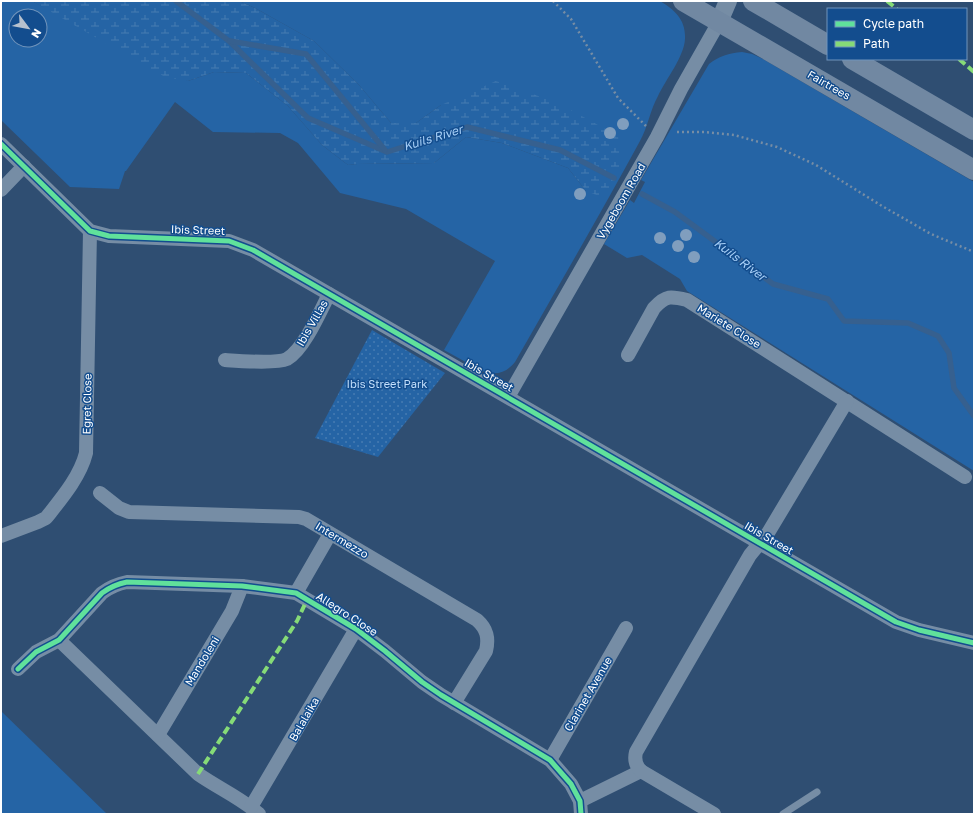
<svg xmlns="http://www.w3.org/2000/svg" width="975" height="815" viewBox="0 0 975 815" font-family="'Golos Text',sans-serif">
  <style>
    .grass { fill: #2564a5; fill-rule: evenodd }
    .wetland { fill: url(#wetland-marsh) }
    .park { fill: url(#park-dots) }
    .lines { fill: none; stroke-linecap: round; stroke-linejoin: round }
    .stream { stroke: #36608f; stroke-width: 5.5 }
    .path { stroke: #768da5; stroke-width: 2.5; stroke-dasharray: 2 3; stroke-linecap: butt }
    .service { stroke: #768da5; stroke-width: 7 }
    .minor { stroke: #768da5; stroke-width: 14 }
    .tertiary { stroke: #768da5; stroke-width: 18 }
    .secondary { stroke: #7188a2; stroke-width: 20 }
    .quiet { stroke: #86db77; stroke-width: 4; stroke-dasharray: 8 4; stroke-linecap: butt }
    .cycleway-casing { stroke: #134d8e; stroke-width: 8 }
    .cycleway { stroke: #60e19b; stroke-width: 5 }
    .tree { fill: #809ebe }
    .labels { text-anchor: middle; stroke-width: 3; stroke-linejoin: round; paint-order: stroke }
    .street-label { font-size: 11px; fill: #fff; stroke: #134d8e }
    .park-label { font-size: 11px; fill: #c3dffc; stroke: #134d8e }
    .water-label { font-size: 12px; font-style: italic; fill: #a8d0f8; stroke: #134d8e }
  </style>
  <defs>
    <pattern id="wetland-marsh" width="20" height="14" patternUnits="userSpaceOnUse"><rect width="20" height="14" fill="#2564a5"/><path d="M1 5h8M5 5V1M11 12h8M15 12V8" fill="none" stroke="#467bb2"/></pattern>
    <pattern id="park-dots" width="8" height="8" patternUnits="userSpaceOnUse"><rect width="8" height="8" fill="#2564a5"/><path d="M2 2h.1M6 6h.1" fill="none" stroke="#467bb2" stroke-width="1.8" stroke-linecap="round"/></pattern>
  </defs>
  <rect width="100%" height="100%" fill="#2f4e72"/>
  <g class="grass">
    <path d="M1 1H32L188 81 214 72 246 73 288 106 322 145 348 165 357 164 434 163 466 137 502 143 568 168 586 191 621 169 441 105 416 123H391L359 85 314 41 255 8 239 1H660C675 10 686 20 685 39 684 57 666 79 658 96 650 110 648 127 640 141 600 215 557 288 515 362 506 373 496 376 482 371L444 350 495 261 406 209 340 193 298 143 280 133 213 132 175 102 126 171H125L119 189 70 187 1 120ZM16 16H40V40H16Z"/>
    <path d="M742 52 752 54 761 58 974 182V471L687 291 680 279 642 255 627 258 604 244 630 200 634 203 645 182 641 180 709 64C719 56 729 53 742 52Z"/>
    <polygon points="1,711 107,814 1,814"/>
  </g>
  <polygon class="wetland" points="32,1 239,1 255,8 314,41 359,85 391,123 416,123 441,105 496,81 558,103 618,136 621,169 610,189 599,196 586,191 568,168 502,143 466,137 434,163 357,164 348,165 322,145 288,106 246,73 214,72 188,81 165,77"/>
  <polygon class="park" points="372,330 445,373 378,457 315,438"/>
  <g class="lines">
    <g class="stream">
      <polyline points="176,1 229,41 308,118 387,152 467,127 560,150 614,178"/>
      <polyline points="230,41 306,54 385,150"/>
      <polyline points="642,194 675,212 773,284 828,299 844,321 908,323 938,336 949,353 954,388 974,416"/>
    </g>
    <g class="path">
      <polyline points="553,1 571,19 618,98 646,126"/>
      <polyline points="677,132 704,132 734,135 777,147 816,165 882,206 931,234 974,252"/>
    </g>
    <polyline class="service" points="783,814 817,792"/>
    <g class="minor">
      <polyline points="1,144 90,231 109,236 229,241 253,250 896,622 919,630 974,643"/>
      <polyline points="1,190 24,166"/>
      <path d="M628 355 654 308C666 295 671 296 687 300L965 477"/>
      <path d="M225 360C239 361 276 364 287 359 304 349 320 312 329 294"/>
      <polyline points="508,397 657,137 681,89 719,22"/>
      <path d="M100 493 119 508 129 512 299 517 306 519 477 620C487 629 489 638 486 651L454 703"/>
      <path d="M1 536 38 522 46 518C61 499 80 477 86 453L90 231"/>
      <polyline points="296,593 330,534"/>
      <path d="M59 640 198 774C218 788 241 798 259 814"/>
      <path d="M18 669 36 652 59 640 102 593C110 587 117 584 127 582L242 586 296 593 356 629 385 651 422 682 441 695 550 760 571 784 580 801 581 814"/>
      <polyline points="158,735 232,611 242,586"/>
      <polyline points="550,760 626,628"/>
      <polyline points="580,801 641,771"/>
      <polyline points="251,807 356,629"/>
      <path d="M714 814 641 771C636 766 634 760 636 752L750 555 768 533 847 401"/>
    </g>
    <polyline class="tertiary" points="719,22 728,1"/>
    <g class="secondary">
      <polyline points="683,1 974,170"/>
      <polyline points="753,1 828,45"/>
      <polyline points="852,59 974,130"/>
    </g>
    <g class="quiet">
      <polyline points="887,1 897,9"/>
      <polyline points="959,59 974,72"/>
      <polyline points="198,774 297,621 307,600"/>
    </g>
    <g class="cycleway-casing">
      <g id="cycleway">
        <polyline points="1,144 90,231 109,236 229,241 253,250 896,622 919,630 974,643"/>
        <path d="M18 669 36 652 59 640 102 593C110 587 117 584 127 582L242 586 296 593 356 629 385 651 422 682 441 695 550 760 571 784 580 801 581 814"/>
      </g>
    </g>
    <use href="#cycleway" class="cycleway"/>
  </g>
  <g class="tree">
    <circle cx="623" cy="124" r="6"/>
    <circle cx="610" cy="133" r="6"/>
    <circle cx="580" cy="194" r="6"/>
    <circle cx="686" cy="235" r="6"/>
    <circle cx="660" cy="238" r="6"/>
    <circle cx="678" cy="246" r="6"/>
    <circle cx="694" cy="257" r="6"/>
  </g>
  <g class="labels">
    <g class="street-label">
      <text transform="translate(829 85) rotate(30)" y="4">Fairtrees</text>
      <text transform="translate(621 201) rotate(-60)" y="4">Vygeboom Road</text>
      <text transform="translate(198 230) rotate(2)" y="4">Ibis Street</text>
      <text transform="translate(312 323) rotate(-60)" y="4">Ibis Villas</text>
      <text transform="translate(729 326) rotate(32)" y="4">Mariete Close</text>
      <text transform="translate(489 375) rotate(30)" y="4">Ibis Street</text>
      <text transform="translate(87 404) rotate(-89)" y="4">Egret Close</text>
      <text transform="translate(769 538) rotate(30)" y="4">Ibis Street</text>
      <text transform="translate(342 540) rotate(31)" y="4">Intermezzo</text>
      <text transform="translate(347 614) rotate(33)" y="4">Allegro Close</text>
      <text transform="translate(202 661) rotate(-59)" y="4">Mandoleni</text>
      <text transform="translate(588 694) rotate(-60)" y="4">Clarinet Avenue</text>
      <text transform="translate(304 719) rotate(-60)" y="4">Balalaika</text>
    </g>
    <g class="park-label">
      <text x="387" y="388">Ibis Street Park</text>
    </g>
    <g class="water-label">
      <text transform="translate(433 138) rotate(-17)" y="4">Kuils River</text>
      <text transform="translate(740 260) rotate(37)" y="4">Kuils River</text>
    </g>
  </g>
  <rect width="975" height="815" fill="none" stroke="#ffffff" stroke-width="4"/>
  <rect x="827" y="8" width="140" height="52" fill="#134d8e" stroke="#7194bb"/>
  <rect x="835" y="21" width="20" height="6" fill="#60e19b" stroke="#7194bb"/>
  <text x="863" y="28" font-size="12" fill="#ffffff">Cycle path</text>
  <rect x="835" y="41" width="20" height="6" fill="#86db77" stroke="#7194bb"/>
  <text x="863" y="48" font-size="12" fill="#ffffff">Path</text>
  <g transform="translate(28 28) rotate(122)"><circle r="19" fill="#134d8e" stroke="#7194bb"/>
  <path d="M0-3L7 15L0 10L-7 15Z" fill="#b6c1ce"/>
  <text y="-6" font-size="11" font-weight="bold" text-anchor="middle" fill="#ffffff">N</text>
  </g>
</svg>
